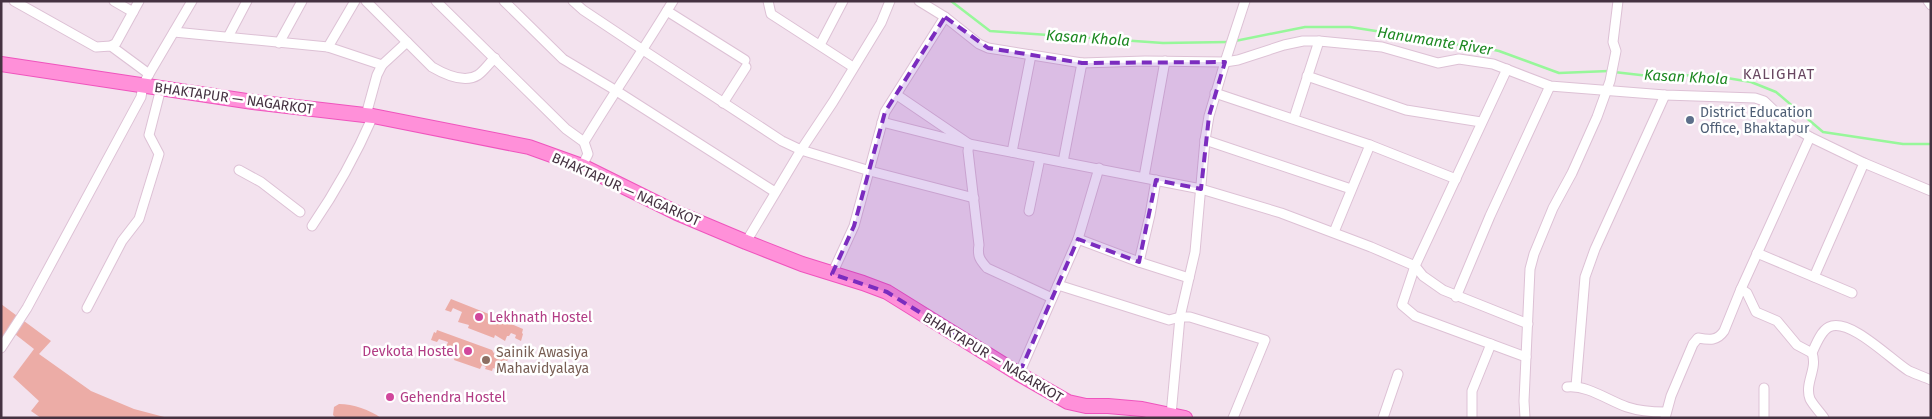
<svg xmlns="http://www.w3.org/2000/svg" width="1932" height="419" viewBox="0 0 1932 419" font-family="'Fira Sans',sans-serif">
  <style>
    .green { fill: #ecaca6 }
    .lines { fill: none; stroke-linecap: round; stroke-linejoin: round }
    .stream { stroke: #97f79a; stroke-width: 2.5 }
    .minor-casing { stroke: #ddc1d5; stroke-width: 11 }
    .primary-casing { stroke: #ef54bd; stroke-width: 16 }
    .minor { stroke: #fff; stroke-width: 9 }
    .primary { stroke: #ff90d9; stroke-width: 14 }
    .marked { fill: #7b2cbf; fill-opacity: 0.2; stroke: #7b2cbf; stroke-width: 4; stroke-dasharray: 10 6; stroke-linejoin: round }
    .service-dot { fill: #5c6f8a; stroke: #fff; stroke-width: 2 }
    .hotel-dot { fill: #d1479c; stroke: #fff; stroke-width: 2 }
    .education-dot { fill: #8d6e63; stroke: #fff; stroke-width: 2 }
    .labels { text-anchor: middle; stroke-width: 5; stroke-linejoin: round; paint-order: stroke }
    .street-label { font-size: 14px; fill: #453241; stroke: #fff }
    .service-label { font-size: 14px; fill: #4e5e75; stroke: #fff; text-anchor: start }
    .hotel-label { font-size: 14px; fill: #b23c85; stroke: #fff; text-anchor: start }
    .education-label { font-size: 14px; fill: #785e54; stroke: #fff; text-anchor: start }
    .water-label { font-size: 15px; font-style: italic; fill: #1c8821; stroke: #fff }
    .neighbourhood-label { font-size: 15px; letter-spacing: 1px; fill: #694862; stroke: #fff }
  </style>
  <rect width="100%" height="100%" fill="#f3e2ee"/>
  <g class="green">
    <polygon points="451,299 509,322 509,323 523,329 522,333 523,334 521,341 515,338 516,335 511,333 509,336 507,336 505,341 495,335 494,338 468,328 469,325 458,322 462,312 453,308 451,312 445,310"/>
    <polygon points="1,304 51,341 39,354 91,391 134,409 168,418 41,418 31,411 39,401 13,377 34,349 11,331 1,343"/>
    <polygon points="437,330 492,350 495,355 508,359 506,364 510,365 508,372 501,370 503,366 498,364 496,369 493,368 492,371 485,369 486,367 482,365 480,369 454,360 456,354 444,352 448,342 439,339 437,342 431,340 434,332 436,333"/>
    <path d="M339 404C353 404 370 410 381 418H336L333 415 334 407Z"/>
  </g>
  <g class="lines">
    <g class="stream">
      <polyline points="951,1 990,31 1163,43 1229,42"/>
      <polyline points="1235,41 1305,27 1350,27 1395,34 1436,44 1471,45 1499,51 1559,73 1609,71"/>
      <polyline points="1614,72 1649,76 1709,75 1751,82 1776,92 1823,132 1903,144 1931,144"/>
    </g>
    <g class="minor-casing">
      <g id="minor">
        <polyline points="14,1 96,47 111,46 149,74"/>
        <polyline points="114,1 133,12"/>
        <path d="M366 1 432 67C444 74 464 84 478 75 484 71 489 63 495 58"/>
        <polyline points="436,1 566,129 584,142"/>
        <polyline points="504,1 563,59 615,90 775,192"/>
        <polyline points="573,1 583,10 643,50 782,141 801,150 870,171 974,198"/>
        <polyline points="768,1 771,14 853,67"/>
        <polyline points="919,1 945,17 979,44 988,48 1082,63 1145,61 1225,62 1238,60 1284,45 1303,41 1319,41 1382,47 1438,63 1459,59 1493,64 1550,86 1665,95 1755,98 1764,101 1787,123 1810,137 1864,163 1931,191"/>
        <polyline points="1928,1 1931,5"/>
        <polyline points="667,11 745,60"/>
        <polyline points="174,32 328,47 382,65"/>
        <polyline points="228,37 247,1"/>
        <polyline points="279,43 302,1"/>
        <polyline points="820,45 843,1"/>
        <polyline points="111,46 116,43 139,1"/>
        <polyline points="328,47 355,1"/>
        <polyline points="1507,69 1415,266 1402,305 1415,316 1526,357"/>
        <polyline points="1307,76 1406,110 1481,122"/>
        <polyline points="1215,93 1370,145 1456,179"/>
        <path d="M897 95 969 144 968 151 979 245C977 256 980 260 987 268L1052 298"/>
        <polyline points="723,103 746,67"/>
        <polyline points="366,115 377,75 382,65 407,42"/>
        <polyline points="1294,118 1319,41"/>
        <polyline points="882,122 969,144 1201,189 1281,213 1371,247 1415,266 1423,276 1443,290 1528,324"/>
        <polyline points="1205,140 1351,189"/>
        <polyline points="1012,152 1031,55"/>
        <polyline points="1063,162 1082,63"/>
        <path d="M582 166 588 154 584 142C613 94 644 49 673 1"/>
        <polyline points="239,170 261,182 300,212"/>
        <polyline points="1144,177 1165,61"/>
        <polyline points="1029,211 1040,158"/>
        <path d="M312 226C336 191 356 155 373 116"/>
        <polyline points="1334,232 1370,145"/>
        <polyline points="1078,239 1139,262 1189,278"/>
        <polyline points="746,242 801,150 833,102 881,23 890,1"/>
        <polyline points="1757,253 1852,293"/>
        <polyline points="1139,262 1150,215 1156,180"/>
        <polyline points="832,274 854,226 885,112 945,17"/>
        <polyline points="1814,277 1864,163"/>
        <polyline points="1058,285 1169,320 1180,317 1190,317 1265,340 1233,418"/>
        <polyline points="1741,289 1810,137"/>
        <polyline points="1456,297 1490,216 1550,86"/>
        <polyline points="87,308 122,241 139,219 159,154 149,135 161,88"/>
        <polyline points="1,348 27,308 141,97 143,85 149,74 192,1"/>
        <path d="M1812 353C1816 344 1821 331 1829 327 1850 317 1892 361 1909 371 1916 374 1924 377 1931 380"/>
        <polyline points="1019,374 1078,239 1099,168"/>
        <polyline points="1576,386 1585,277 1595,249 1665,95"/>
        <path d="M1567 387C1588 385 1607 400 1627 407 1639 411 1652 412 1665 412"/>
        <polyline points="1171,415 1180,317 1195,252 1205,140 1209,116 1225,62 1245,1"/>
        <polyline points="1383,418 1398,374"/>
        <polyline points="1472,418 1472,391 1491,344"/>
        <polyline points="1525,418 1524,401 1530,269 1534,254 1553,208 1572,173 1597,117 1610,81 1616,51 1613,42 1618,1"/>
        <path d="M1665 418 1671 396 1693 344 1698 338C1710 340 1717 341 1724 331L1741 289 1747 293 1756 312 1777 321 1797 345 1812 353C1818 369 1804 383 1810 399 1813 405 1820 412 1824 418"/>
        <polyline points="1764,418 1764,388"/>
      </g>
    </g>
    <g class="primary-casing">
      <polyline id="primary" points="1,64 253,102 373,116 529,147 582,166 677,213 746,242 802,264 863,283 887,292 1019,374 1068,402 1086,406 1108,406 1142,409 1185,418"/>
    </g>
    <use href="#minor" class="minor"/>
    <use href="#primary" class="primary"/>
  </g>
  <path class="marked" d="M945 17 988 48 1082 63 1225 62 1209 116 1201 189 1156 180 1139 262 1078 239 1019 374 887 292 832 274 854 226 885 112Z"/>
  <circle class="service-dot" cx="1690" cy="120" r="5"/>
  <g class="hotel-dot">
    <circle cx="479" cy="317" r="5"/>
    <circle cx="468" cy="351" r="5"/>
    <circle cx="390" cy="397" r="5"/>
  </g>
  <circle class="education-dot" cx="486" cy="360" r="5"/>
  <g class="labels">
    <g class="street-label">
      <text transform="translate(234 98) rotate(8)" y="5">BHAKTAPUR — NAGARKOT</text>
      <text transform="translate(626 189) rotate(24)" y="5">BHAKTAPUR — NAGARKOT</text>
      <text transform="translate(993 357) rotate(31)" y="5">BHAKTAPUR — NAGARKOT</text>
    </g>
    <g class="service-label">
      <text x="1700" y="117">District Education<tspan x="1700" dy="16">Office, Bhaktapur</tspan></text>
    </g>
    <g class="hotel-label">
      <text x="489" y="322">Lekhnath Hostel</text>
      <text x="458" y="356" text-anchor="end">Devkota Hostel</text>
      <text x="400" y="402">Gehendra Hostel</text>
    </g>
    <g class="education-label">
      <text x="496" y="357">Sainik Awasiya<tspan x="496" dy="16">Mahavidyalaya</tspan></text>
    </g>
    <g class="water-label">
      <text transform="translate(1088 38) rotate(4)" y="5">Kasan Khola</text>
      <text transform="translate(1435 41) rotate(9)" y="5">Hanumante River</text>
      <text transform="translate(1686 77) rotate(3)" y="5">Kasan Khola</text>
    </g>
    <g class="neighbourhood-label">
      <text x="1779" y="79">KALIGHAT</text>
    </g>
  </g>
  <rect width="1932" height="419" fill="none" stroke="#453241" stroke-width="5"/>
</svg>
